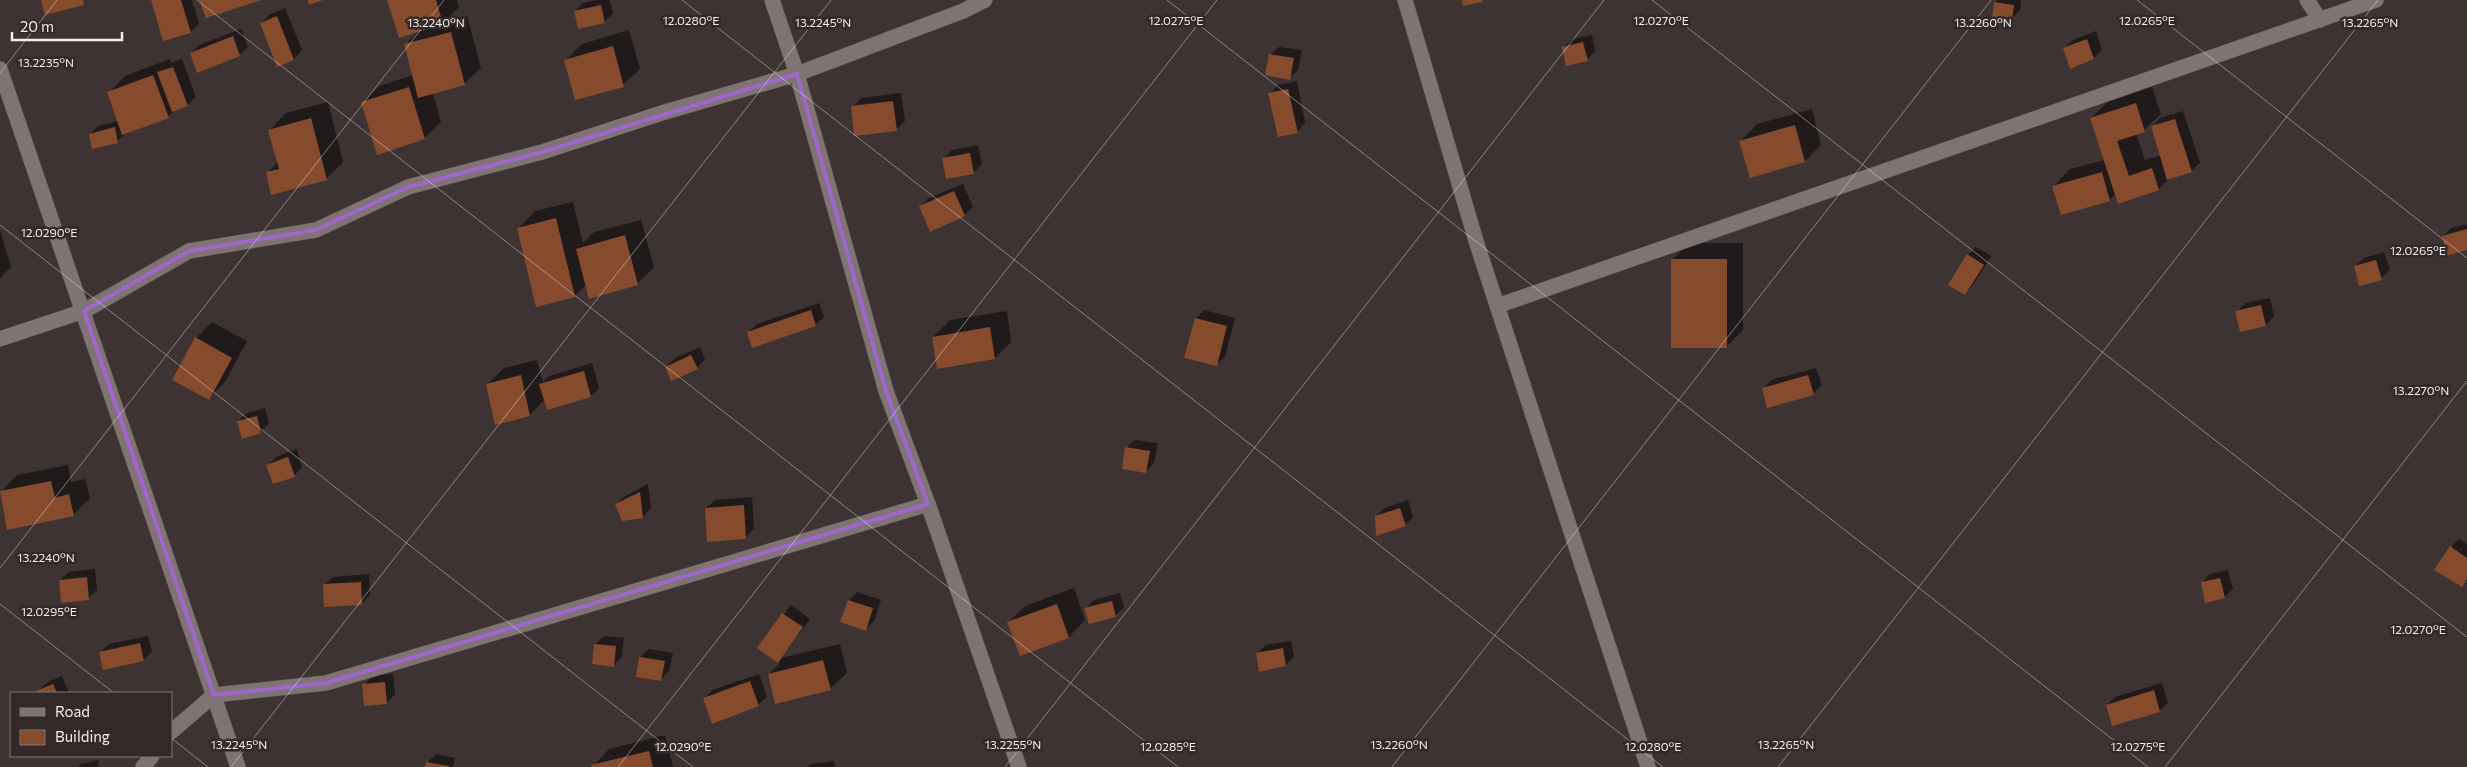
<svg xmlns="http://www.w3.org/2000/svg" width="2467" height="767" viewBox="0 0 2467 767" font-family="Commissioner,sans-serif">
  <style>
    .shadow { fill: #0007 }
    .building { fill: #864b2d }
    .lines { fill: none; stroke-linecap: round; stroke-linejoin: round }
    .street-casing { stroke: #595150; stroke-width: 16 }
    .street { stroke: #7f7473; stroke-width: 15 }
    .marked { fill: none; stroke: #9f66cc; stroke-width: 4; stroke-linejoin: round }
    .ticks { fill: none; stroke: #f2eceb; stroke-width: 1; stroke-opacity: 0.45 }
    .ticks-label { font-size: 12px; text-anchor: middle; fill: #f2eceb; stroke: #322928; stroke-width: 5; stroke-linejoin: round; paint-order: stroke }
  </style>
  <rect width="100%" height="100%" fill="#3c3332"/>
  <g class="shadow">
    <polygon points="152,0 192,0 199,24 191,32"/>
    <polygon points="389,0 457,0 459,7 444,22 467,16 481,68 464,84 433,93 441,122 425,138 362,103 379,86 413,75 405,45 420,30"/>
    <polygon points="597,0 610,0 613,14 604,22 575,11 583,3"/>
    <polygon points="1998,0 2021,0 2020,10 2011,19 1995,3"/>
    <polygon points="285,8 302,50 294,59 277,66 261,23 269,15"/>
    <polygon points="241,29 248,47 240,55 198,72 191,53 199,45"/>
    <polygon points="629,30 640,69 623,85 566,60 582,44"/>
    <polygon points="2096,31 2102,50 2094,58 2064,48 2073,40"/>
    <polygon points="1592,35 1595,51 1587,60 1563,48 1572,39"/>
    <polygon points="1279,47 1302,50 1298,70 1289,78 1270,55"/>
    <polygon points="170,59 171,63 182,59 196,97 187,105 176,109 168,117 126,133 117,141 90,134 98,126 118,121 109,93 125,76"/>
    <polygon points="1297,81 1305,123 1297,132 1270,94 1278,85"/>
    <polygon points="2152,87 2161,114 2144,130 2136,133 2145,160 2161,155 2152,127 2160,118 2183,111 2200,163 2191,171 2170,178 2159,189 2116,194 2109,200 2054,186 2070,169 2105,160 2091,118 2108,102"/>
    <polygon points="901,93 905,121 897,129 853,107 861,98"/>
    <polygon points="328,102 343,162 327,178 272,193 267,173 278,162 270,130 286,113"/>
    <polygon points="1812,109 1821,145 1805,161 1741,141 1757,124"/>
    <polygon points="978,145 982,164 973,173 944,159 952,150"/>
    <polygon points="963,184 973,207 965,215 921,206 929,198"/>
    <polygon points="573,202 583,243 594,232 641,220 654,267 637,284 587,284 575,296 537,305 519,228 535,211"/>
    <polygon points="2467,224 2467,249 2443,236 2451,228"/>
    <polygon points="0,230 11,267 0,278"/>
    <polygon points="1689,243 1743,243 1743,330 1726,347 1672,260"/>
    <polygon points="1976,247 1991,256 1973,285 1965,294 1968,255"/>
    <polygon points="2384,252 2390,270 2381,278 2355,266 2364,258"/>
    <polygon points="2270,298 2274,317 2266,325 2237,312 2245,303"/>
    <polygon points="819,303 824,317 815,325 748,332 757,324"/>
    <polygon points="1204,310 1235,318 1225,357 1216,365 1196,318"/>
    <polygon points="1007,311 1011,342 995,358 933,337 950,320"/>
    <polygon points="212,322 247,341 225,382 209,398 196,338"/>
    <polygon points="700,347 705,359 697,368 666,367 675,358"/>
    <polygon points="537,360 543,382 549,376 592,363 599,388 591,396 548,408 545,399 530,415 487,385 504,368"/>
    <polygon points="1816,368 1822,385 1813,394 1763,389 1771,380"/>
    <polygon points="265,408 269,423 260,432 238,421 247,413"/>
    <polygon points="1135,440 1158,443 1154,463 1146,472 1126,448"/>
    <polygon points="297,449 302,467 294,476 268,465 276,457"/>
    <polygon points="68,465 71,482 85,479 90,498 73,515 1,492 17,475"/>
    <polygon points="648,484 651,508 643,517 616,504 625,496"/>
    <polygon points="752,497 754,529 746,537 706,508 715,500"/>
    <polygon points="1408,500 1413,517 1405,525 1376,516 1385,508"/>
    <polygon points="2459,539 2467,544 2467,580 2462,586 2451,547"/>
    <polygon points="95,569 97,590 88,598 60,580 69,572"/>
    <polygon points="2228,570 2233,589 2225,597 2202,582 2210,574"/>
    <polygon points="369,574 370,595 361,604 324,585 333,577"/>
    <polygon points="1074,588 1085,620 1069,637 1020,654 1009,622 1025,606"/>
    <polygon points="857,592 881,600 874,621 866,629 849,600"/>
    <polygon points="1120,593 1124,607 1115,616 1085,609 1094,600"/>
    <polygon points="791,605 810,619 781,658 840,644 847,673 830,689 769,674 780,663 759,648"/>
    <polygon points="148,636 152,652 143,660 101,652 109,644"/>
    <polygon points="604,636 624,638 622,657 614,665 595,645"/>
    <polygon points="1291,641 1294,657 1286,665 1257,654 1266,645"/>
    <polygon points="649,649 673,653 669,671 661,679 638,676 640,657"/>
    <polygon points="393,674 395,694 387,703 364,685 372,676"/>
    <polygon points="759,674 767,697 758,705 704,699 712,690"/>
    <polygon points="62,676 69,693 38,693 38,691 46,683"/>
    <polygon points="2162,683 2168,703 2159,711 2107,705 2115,697"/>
    <polygon points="665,735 673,767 593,767 609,749"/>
    <polygon points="436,754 455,758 453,767 427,767 427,763"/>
    <polygon points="99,760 98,767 78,767 81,764"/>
    <polygon points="834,761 835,767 808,767 811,764"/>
  </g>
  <g class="building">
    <polygon points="43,0 83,0 84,5 45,15 41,1"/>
    <polygon points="151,0 181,0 191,33 163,41"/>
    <polygon points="199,0 261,0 206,18"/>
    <polygon points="308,0 323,0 309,5"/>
    <polygon points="387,0 436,0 443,24 399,38"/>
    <polygon points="1462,0 1482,0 1482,2 1463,6"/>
    <polygon points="1994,2 2014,5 2012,20 1992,18"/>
    <polygon points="601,5 605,23 578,29 574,11"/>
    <polygon points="277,16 294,60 277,67 260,23"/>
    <polygon points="451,32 465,85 418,98 404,44"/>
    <polygon points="233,36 240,56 197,73 190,53"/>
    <polygon points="2087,39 2094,59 2070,69 2063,48"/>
    <polygon points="1583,42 1588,61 1566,66 1562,47"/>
    <polygon points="613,46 624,87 575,100 564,60"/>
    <polygon points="1269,54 1294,58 1290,80 1265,75"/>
    <polygon points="173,67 188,106 172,112 157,72"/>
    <polygon points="153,75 169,118 122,135 107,92"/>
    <polygon points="409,87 425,139 377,155 361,102"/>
    <polygon points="1288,89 1298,133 1278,137 1268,93"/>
    <polygon points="893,101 897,131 854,136 851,106"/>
    <polygon points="2136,103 2145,132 2117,141 2129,176 2152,168 2159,190 2118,204 2090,118"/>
    <polygon points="311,118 327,180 271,195 266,172 279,169 268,130"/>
    <polygon points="2175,119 2192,172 2167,180 2151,126"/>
    <polygon points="1795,125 1805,162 1750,178 1739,141"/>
    <polygon points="115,127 118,143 92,149 89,134"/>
    <polygon points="970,153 974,174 946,179 942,158"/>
    <polygon points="2102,172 2110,201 2061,215 2052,186"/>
    <polygon points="954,191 965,216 930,232 919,206"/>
    <polygon points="556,218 575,297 536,307 517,228"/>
    <polygon points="2467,229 2467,250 2447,256 2442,236"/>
    <polygon points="625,235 638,285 589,299 576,249"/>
    <polygon points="1967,254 1984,265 1965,295 1948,285"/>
    <rect x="1671" y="259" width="56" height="89"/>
    <polygon points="2376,260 2382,280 2359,286 2354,266"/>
    <polygon points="2261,305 2266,326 2240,332 2235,311"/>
    <polygon points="811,310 816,326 752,348 747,332"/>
    <polygon points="1195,318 1227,326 1217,366 1184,358"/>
    <polygon points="990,327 995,359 937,369 932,337"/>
    <polygon points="195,337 232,358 209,400 172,380"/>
    <polygon points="691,355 698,369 671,381 665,367"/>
    <polygon points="584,371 591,397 547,410 539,384"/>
    <polygon points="521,375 530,416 495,425 486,384"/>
    <polygon points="1808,375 1814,395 1767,408 1762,388"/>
    <polygon points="257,416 261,433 242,439 237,421"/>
    <polygon points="1125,447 1150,451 1146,473 1122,469"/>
    <polygon points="288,457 295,477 273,484 266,465"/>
    <polygon points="51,481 55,498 69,494 74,516 7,530 0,491"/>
    <polygon points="640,492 643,518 622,521 615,504"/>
    <polygon points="744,505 746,539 707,542 705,508"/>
    <polygon points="1400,508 1406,526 1376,536 1375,516"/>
    <polygon points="2450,546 2467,558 2467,579 2462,587 2434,570"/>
    <polygon points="87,577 89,600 61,603 59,580"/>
    <polygon points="2220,578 2225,598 2205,603 2201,582"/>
    <polygon points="361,582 362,605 324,607 323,584"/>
    <polygon points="848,600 873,608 866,631 840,622"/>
    <polygon points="1112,601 1116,617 1089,624 1084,608"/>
    <polygon points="1057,604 1069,638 1020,656 1007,622"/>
    <polygon points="782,613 803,627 778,663 757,648"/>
    <polygon points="140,643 144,661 103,670 99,652"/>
    <polygon points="594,644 616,646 614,667 592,664"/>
    <polygon points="1283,648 1286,666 1259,672 1256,653"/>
    <polygon points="639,657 665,661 661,681 636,677"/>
    <polygon points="823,660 831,690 775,704 768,674"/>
    <polygon points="750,681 759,706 712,724 703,698"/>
    <polygon points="385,682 387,704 364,706 362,684"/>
    <polygon points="53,684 57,693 37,693 36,691"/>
    <polygon points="2154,690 2160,712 2112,726 2106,705"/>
    <polygon points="649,751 653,767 591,767 591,765"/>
    <polygon points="426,762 449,766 449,767 425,767"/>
  </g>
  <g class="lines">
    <g class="street-casing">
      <g id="street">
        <polyline points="772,0 797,74 886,391 928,504 1019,767"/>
        <polyline points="1405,0 1476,241 1648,767"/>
        <polyline points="2307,0 2320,20"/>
        <polyline points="0,69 238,767"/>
        <polyline points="1497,306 2376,0"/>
        <polyline points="0,339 84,311 189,251 316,230 408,187 542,152 665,112 797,74 963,11 985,0"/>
        <polyline points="171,732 214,695 326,683 928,504"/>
        <polyline points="143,767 152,756"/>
      </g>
    </g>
    <use href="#street" class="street"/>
  </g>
  <path class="marked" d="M797 74 886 391 928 504 326 683 214 695 84 311 189 251 316 230 408 187 542 152Z"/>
  <path class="ticks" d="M197 0 1178 767M682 0 1663 767M1167 0 2148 767M1652 0 2467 637M2137 0 2467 258M0 73 57 0M0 225 693 767M0 568 444 0M0 604 114 693M171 738 208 767M231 767 831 0M618 767 1217 0M1005 767 1604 0M1392 767 1991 0M1778 767 2378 0M2165 767 2467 381"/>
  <g class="ticks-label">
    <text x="691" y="25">12.0280°E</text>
    <text x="1176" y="25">12.0275°E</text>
    <text x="1661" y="25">12.0270°E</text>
    <text x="2147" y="25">12.0265°E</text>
    <text x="823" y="27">13.2245°N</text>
    <text x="1983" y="27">13.2260°N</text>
    <text x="2370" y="27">13.2265°N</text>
    <text x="436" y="27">13.2240°N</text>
    <text x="46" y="67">13.2235°N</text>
    <text x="49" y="237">12.0290°E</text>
    <text x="2418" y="255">12.0265°E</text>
    <text x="2421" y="395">13.2270°N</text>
    <text x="46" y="562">13.2240°N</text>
    <text x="49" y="616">12.0295°E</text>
    <text x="2418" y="634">12.0270°E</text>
    <text x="239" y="749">13.2245°N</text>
    <text x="1013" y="749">13.2255°N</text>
    <text x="1399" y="749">13.2260°N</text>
    <text x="1786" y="749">13.2265°N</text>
    <text x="683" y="751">12.0290°E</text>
    <text x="1168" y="751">12.0285°E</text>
    <text x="1653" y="751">12.0280°E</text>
    <text x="2138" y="751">12.0275°E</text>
  </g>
  <rect x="10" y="692" width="162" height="65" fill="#322928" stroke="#7f7776"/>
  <rect x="20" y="708" width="25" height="8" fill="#7f7473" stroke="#7f7776"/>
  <text x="55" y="717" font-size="15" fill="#f2eceb">Road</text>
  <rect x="20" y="730" width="25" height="15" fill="#864b2d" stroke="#7f7776"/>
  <text x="55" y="742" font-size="15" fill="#f2eceb">Building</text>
  <path d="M12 32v8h110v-8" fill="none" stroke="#f2eceb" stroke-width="2.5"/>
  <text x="20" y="32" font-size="15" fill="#f2eceb" stroke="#322928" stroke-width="4" paint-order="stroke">20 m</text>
</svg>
